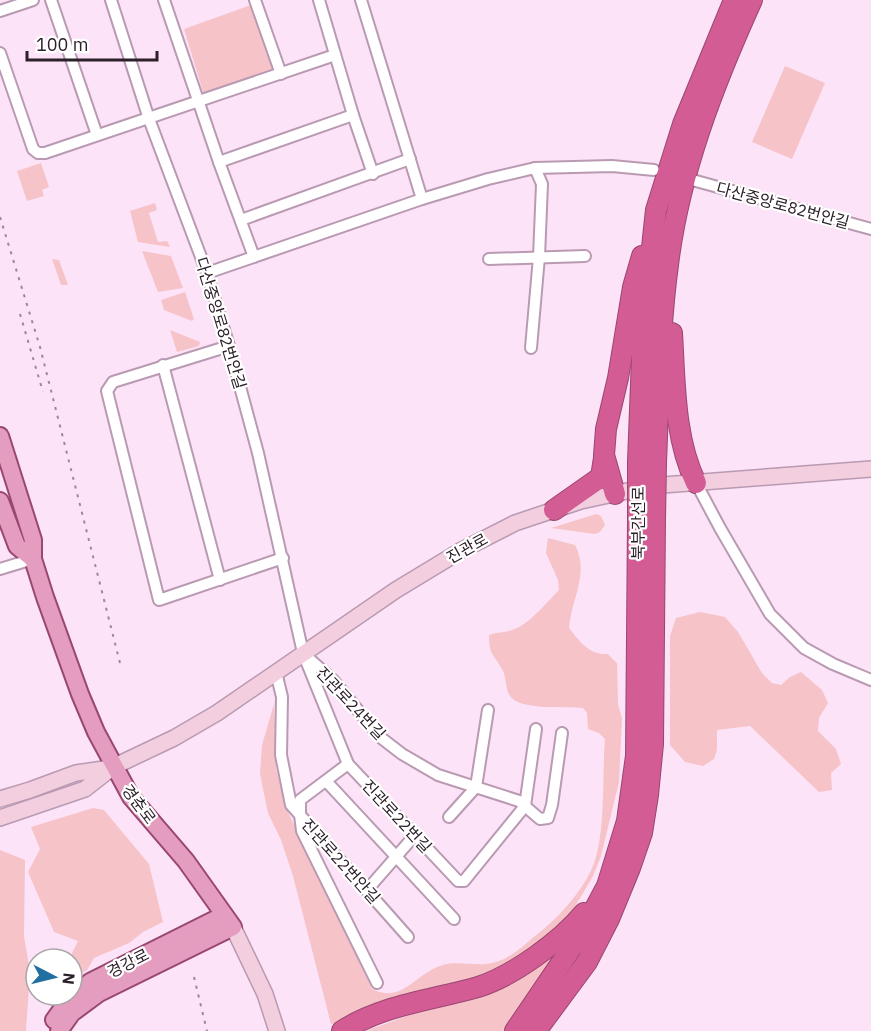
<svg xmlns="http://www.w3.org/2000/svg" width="871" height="1031" viewBox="0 0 871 1031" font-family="'IBM Plex Sans','Noto Sans KR',sans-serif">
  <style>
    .green { fill: #f6c3c9 }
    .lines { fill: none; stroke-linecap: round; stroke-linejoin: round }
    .street-casing { stroke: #b99ab2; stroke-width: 14 }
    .secondary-casing { stroke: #b99ab2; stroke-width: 18 }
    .primary-casing { stroke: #994770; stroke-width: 20 }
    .highway-casing { stroke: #994770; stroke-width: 22 }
    .street { stroke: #fff; stroke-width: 10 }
    .secondary { stroke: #f2cedf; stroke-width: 15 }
    .primary { stroke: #e59dbf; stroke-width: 16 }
    .highway { stroke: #d35c95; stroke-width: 20 }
    .rail { stroke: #9b8897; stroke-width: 2; stroke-dasharray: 3 6; stroke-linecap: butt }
    .highway-bridge-casing { stroke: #994770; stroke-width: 22; stroke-linecap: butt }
    .highway-bridge { stroke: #d35c95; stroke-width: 20 }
    .labels { text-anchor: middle; stroke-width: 4.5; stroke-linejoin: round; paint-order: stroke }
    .street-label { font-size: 16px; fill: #2c202a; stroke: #fff }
  </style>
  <rect width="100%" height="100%" fill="#fde3f7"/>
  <g class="green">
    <polygon points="251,5 273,67 271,73 208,95 203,92 184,29"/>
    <polygon points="785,66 825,83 792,159 752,142"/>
    <polygon points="41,163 49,187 42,190 44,196 27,201 17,171"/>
    <polygon points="155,203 157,210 149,213 158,242 167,241 170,247 138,242 130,211"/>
    <polygon points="142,251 171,256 183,288 158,292"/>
    <polygon points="52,259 59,260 68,285 61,285"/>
    <polygon points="185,292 194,319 192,321 164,310 161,300"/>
    <polygon points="170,330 200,342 199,346 177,352"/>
    <polygon points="596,514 601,516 605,525 600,532 595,534 551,528"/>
    <path d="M548 538 575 545C590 574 571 599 569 628 580 642 589 655 608 654L617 663 618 704 622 718 619 782 601 856 593 876 576 905 553 934 478 983 342 1023 331 1024 293 876 281 840 268 813 260 774 262 745 274 704 276 769 288 812 372 989C402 1004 414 975 440 966 459 959 480 969 499 961 514 956 527 942 540 932 560 916 583 890 593 866 606 834 602 774 605 739L599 733 588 729 587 713 583 708C567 706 520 711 510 696 505 689 507 677 502 669 493 653 489 655 489 635 496 632 504 633 512 630 530 624 545 604 559 590L558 580 546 553Z"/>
    <polygon points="700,612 725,617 738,632 762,673 772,683 781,685 790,677 801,672 822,690 828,703 819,718 818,731 836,749 841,764 831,773 832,790 819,792 750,726 717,730 717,750 714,759 703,766 685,762 670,745 670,636 676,618"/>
    <polygon points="93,808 104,810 149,864 163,922 143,932 129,943 94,958 87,970 72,979 72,959 69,959 78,941 54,932 28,872 40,849 31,827"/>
    <polygon points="0,850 25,860 24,936 30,972 26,1031 0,1031"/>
    <polygon points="572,934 503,1031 365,1031 410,1015 483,995"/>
  </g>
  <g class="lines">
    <g class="street-casing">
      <g id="street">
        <polyline points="51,0 97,135"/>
        <polyline points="111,0 149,119 207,273 229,346 258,453 303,653 348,764 458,881 464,881 525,806 536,729"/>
        <polyline points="164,0 219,162 254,257"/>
        <polyline points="255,0 281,74"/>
        <polyline points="319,0 353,115 373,174"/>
        <polyline points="361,0 422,199"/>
        <polyline points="0,11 33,0"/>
        <polyline points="0,53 33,149 38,153 45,153 335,55"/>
        <polyline points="219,162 353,115"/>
        <polyline points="696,181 871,229"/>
        <polyline points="241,220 410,159"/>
        <polyline points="489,259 585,256"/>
        <polyline points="207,273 422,199 488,179 535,168 612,166 654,170"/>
        <polyline points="229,346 113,382 107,391 159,600 283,558"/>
        <polyline points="531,348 539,257 542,184 535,168"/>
        <polyline points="163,365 220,580"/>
        <polyline points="696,483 720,528 770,614 804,648 833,664 871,680"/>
        <polyline points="0,569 33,559"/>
        <polyline points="306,656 333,680 380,737 402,754 438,775 519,801 540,819 548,818 552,805 562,733"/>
        <polyline points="276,672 282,697 281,755 291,805 300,815 302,831 377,983"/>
        <polyline points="348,764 300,800 300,815 408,937"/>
        <polyline points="326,781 454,919"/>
        <polyline points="449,817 476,787 488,710"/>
        <polyline points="367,890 415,835"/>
      </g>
    </g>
    <g class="secondary-casing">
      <g id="secondary">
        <polyline points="0,799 30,790 76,773 110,768"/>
        <polyline points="0,818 85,789 113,767 174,738 217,713 396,590 462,550 515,523 581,501 650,486 871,469"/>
        <polyline points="233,927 265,994 277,1031"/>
      </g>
    </g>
    <g class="primary-casing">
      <g id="primary">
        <polyline points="0,436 33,540 33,559 45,597 80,694 96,732 131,797 186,861 233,927 99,993 72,1013 59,1031"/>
        <polyline points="0,501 17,546 33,559"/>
        <polyline points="54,1020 67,1002 90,982 224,915"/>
      </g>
    </g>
    <g class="highway-casing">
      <g id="highway">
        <path d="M672 333C675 382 674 438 696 483"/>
        <polyline points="638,462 643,331 656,210 683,124 734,0"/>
        <path d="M656 462C659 396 659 331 668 265 679 173 714 84 752 0"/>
        <polyline points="615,494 604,455 606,429 618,378 633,287 642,256"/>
        <polyline points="554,510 601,477 604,458"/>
        <path d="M342 1031C382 1005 433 1000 478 987 513 976 561 941 584 913"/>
        <polyline points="515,1031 583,931 607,886 627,821 636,756 638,521"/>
        <polyline points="536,1031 587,962 609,919 630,868 642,833 648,795 653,744 655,520"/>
      </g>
    </g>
    <use href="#street" class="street"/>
    <use href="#secondary" class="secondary"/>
    <use href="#primary" class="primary"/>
    <use href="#highway" class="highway"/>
    <g class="rail">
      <polyline points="0,217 40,347 121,667"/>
      <polyline points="20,314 43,392"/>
      <polyline points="194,977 207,1031"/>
    </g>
    <g class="highway-bridge-casing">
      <g id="highway-bridge">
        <polyline points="638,462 638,521"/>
        <polyline points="655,520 656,462"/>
      </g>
    </g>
    <use href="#highway-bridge" class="highway-bridge"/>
  </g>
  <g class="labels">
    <g class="street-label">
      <text transform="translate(783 205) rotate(15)" y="6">다산중앙로82번안길</text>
      <text transform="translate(221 323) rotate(73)" y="6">다산중앙로82번안길</text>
      <text transform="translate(638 523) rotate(-90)" y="6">북부간선로</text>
      <text transform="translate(467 548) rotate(-29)" y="6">진관로</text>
      <text transform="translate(351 703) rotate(47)" y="6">진관로24번길</text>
      <text transform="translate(139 804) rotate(53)" y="6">경춘로</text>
      <text transform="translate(397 816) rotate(47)" y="6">진관로22번길</text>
      <text transform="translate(341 861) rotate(48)" y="6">진관로22번안길</text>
      <text transform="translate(128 963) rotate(-27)" y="6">경강로</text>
    </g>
  </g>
  <g transform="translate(54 977) rotate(97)"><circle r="28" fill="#ffffff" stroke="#aba6aa" stroke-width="1.5"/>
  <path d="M0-4.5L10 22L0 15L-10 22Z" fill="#216fa1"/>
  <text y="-9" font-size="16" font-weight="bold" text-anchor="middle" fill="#2c202a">N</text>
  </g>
  <path d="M27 51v9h130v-9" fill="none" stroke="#2c202a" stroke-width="3"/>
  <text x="36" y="51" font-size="18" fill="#2c202a" stroke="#ffffff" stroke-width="4.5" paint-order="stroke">100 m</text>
</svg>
